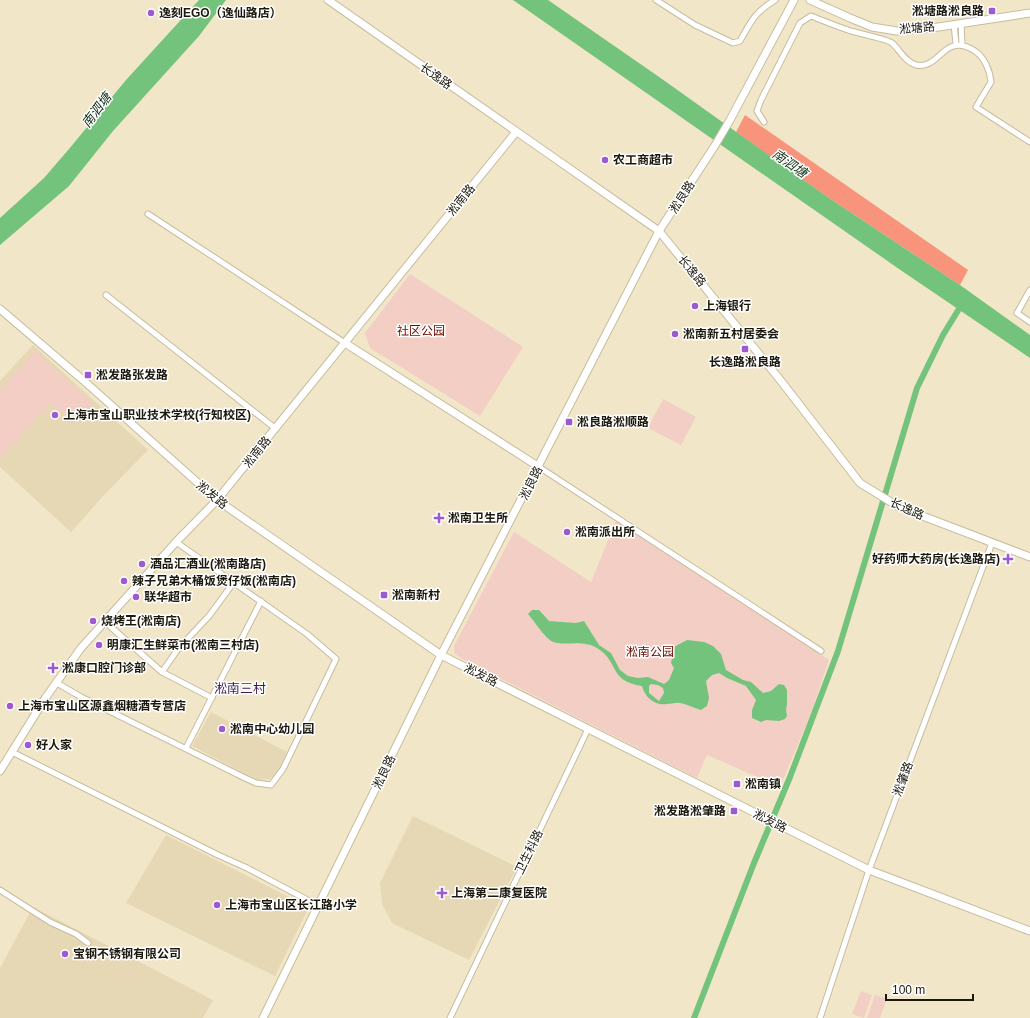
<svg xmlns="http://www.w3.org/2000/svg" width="1030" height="1018" viewBox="0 0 1030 1018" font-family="Helvetica,'Noto Sans SC',sans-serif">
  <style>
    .built { fill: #e6d8b4 }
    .green { fill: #f3cec5 }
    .forest { fill: #f8937c }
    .water { fill: #73c37d; fill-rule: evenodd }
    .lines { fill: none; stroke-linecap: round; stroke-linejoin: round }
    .canal { stroke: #73c37d; stroke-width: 6 }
    .street-casing { stroke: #c7bc9f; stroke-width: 7 }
    .secondary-casing { stroke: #c7bc9f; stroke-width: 9 }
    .street { stroke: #fff; stroke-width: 5 }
    .secondary { stroke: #fff; stroke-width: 7 }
    .poi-dot { fill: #9d5ad0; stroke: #fff; stroke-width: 1.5 }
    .labels { text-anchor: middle; stroke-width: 3; stroke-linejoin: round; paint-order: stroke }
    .poi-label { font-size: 12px; font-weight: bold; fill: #1c180d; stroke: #fff; text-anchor: start }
    .street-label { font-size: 12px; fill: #1c180d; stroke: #fff }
    .park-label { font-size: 12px; fill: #680d00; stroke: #fff }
    .water-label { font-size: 13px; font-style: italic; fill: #103116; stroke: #fff }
    .neighbourhood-label { font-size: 13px; fill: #3a1a52; stroke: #fff }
  </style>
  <rect width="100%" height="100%" fill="#f1e6c7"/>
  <g class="built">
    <polygon points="33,345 148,450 105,494 71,532 0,467 0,381"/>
    <polygon points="211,712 287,752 278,772 270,779 257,780 192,746"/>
    <polygon points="413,816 517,867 469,960 392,923 382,904 380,883"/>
    <polygon points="166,835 309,907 275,976 126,903"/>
    <polygon points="33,907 213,1000 203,1018 0,1018 0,968"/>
  </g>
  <g class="green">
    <polygon points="410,274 523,347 480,416 370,348 365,333"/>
    <polygon points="35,351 92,403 74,424 50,403 0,459 0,390"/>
    <polygon points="663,399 696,417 681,445 648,428"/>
    <polygon points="616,521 829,660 811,713 780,787 707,755 697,778 462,659 454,653 454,646 514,532 591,582"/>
    <polygon points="861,991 872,995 864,1018 852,1014"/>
    <polygon points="875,995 887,999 880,1018 867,1018"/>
  </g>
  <polygon class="forest" points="745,115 968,270 960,285 826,196 736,132"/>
  <g class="water">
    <polygon points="199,0 226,0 199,36 113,131 69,186 0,245 0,218 44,178 69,149 126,80"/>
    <polygon points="513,0 548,0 662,79 826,196 960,285 1030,335 1030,358 899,269"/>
    <path d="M532 610H539L549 621 576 623 584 621 599 645 611 653 620 670 628 676 638 678 648 677 664 684 669 680 674 668 671 663 674 647 687 640 704 642 713 646 721 654 726 670 743 680 751 682 763 693 771 691 779 684 784 685 787 690V704L786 710 787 716 785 719 779 721 766 720 761 722 752 718V710L756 700 746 686 727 678 719 673 712 675 706 681 709 698 707 706 701 710C694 708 687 704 680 703 676 702 671 704 667 704 654 706 645 697 642 686 608 681 620 662 597 648 582 638 559 648 550 640 542 634 535 622 528 614ZM651 684 658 685 663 688 664 693 659 701 649 693V686Z"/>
  </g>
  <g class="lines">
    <polyline class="canal" points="694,1018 754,863 790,777 838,651 917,388 943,335 962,304"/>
    <g class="street-casing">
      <g id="street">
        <path d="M656 0 695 25 733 43 740 41C752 20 754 13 775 0"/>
        <polyline points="961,23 962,45"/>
        <polyline points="954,24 956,44"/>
        <path d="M764 122 757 111 761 100 800 23 811 16C824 21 836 26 848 30 856 33 888 39 892 43 900 50 905 62 916 65 941 70 943 31 975 51 985 58 990 71 991 82L976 107 1030 142"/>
        <polyline points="148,214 345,343"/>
        <polyline points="1030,290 1017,313 1030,322"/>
        <polyline points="106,295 276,429"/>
        <polyline points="539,467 821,651"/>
        <polyline points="104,621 162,672 178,649 209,616 234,582"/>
        <polyline points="162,672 212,698"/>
        <polyline points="57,683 81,697 245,778 256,783 271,785 283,769 336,659 307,634 176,542"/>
        <polyline points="186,748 261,601"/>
        <polyline points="12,752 218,855 247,868 319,906"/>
        <polyline points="0,890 50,922 76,934 88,943"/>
        <polyline points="450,1018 588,729"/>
        <polyline points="820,1018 869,870 992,543"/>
      </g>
    </g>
    <g class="secondary-casing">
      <g id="secondary">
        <polyline points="328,0 659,231 781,381 860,483 899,507 1030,557"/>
        <polyline points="810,0 850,18 872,27 897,31 932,28 1030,13"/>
        <polyline points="0,309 83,380 217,500 441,655 869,870 1030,931"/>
        <polyline points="345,343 539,467"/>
        <polyline points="0,771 46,697 81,648 176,542 217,500 516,132"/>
        <polyline points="263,1018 441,655 659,231 714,147 730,120 794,0"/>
      </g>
    </g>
    <use href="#street" class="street"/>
    <use href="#secondary" class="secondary"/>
  </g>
  <g class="poi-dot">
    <rect x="988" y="7" width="8" height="8" rx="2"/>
    <circle cx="151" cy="13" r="4"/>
    <circle cx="605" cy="160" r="4"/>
    <circle cx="695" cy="306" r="4"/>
    <circle cx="675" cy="334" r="4"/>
    <rect x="741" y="345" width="8" height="8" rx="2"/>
    <rect x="84" y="371" width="8" height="8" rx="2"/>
    <circle cx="55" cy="415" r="4"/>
    <rect x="565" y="418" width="8" height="8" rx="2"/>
    <path d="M437 512h4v4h4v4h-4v4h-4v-4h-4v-4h4z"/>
    <circle cx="567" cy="532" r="4"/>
    <path d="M1006 553h4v4h4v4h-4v4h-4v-4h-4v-4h4z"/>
    <circle cx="142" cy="564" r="4"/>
    <circle cx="124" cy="581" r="4"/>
    <rect x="380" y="591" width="8" height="8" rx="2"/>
    <circle cx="136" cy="597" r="4"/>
    <circle cx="93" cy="621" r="4"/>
    <circle cx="99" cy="645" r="4"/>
    <path d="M51 662h4v4h4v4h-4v4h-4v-4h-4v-4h4z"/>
    <circle cx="10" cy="706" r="4"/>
    <circle cx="222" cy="729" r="4"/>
    <circle cx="28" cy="745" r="4"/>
    <rect x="733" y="780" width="8" height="8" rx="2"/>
    <rect x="730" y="807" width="8" height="8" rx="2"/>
    <path d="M440 887h4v4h4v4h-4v4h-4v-4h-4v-4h4z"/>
    <circle cx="217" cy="905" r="4"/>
    <circle cx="65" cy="954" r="4"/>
  </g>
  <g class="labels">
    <g class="poi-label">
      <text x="984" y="15" text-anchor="end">淞塘路淞良路</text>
      <text x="159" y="17">逸刻EGO（逸仙路店）</text>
      <text x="613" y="164">农工商超市</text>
      <text x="703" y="310">上海银行</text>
      <text x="683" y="338">淞南新五村居委会</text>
      <text x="745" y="366" text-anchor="middle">长逸路淞良路</text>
      <text x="96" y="379">淞发路张发路</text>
      <text x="63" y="419">上海市宝山职业技术学校(行知校区)</text>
      <text x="577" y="426">淞良路淞顺路</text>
      <text x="448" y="522">淞南卫生所</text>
      <text x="575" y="536">淞南派出所</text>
      <text x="1000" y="563" text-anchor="end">好药师大药房(长逸路店)</text>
      <text x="150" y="568">酒品汇酒业(淞南路店)</text>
      <text x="132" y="585">辣子兄弟木桶饭煲仔饭(淞南店)</text>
      <text x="392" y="599">淞南新村</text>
      <text x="144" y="601">联华超市</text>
      <text x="101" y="625">烧烤王(淞南店)</text>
      <text x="107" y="649">明康汇生鲜菜市(淞南三村店)</text>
      <text x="62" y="672">淞康口腔门诊部</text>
      <text x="18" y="710">上海市宝山区源鑫烟糖酒专营店</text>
      <text x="230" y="733">淞南中心幼儿园</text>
      <text x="36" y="749">好人家</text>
      <text x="745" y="788">淞南镇</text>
      <text x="726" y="815" text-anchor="end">淞发路淞肇路</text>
      <text x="451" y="897">上海第二康复医院</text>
      <text x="225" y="909">上海市宝山区长江路小学</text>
      <text x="73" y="958">宝钢不锈钢有限公司</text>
    </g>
    <g class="street-label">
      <text transform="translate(917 28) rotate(-5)" y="4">淞塘路</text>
      <text transform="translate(436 76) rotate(35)" y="4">长逸路</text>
      <text transform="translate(682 197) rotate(-57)" y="4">淞良路</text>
      <text transform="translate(461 200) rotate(-51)" y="4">淞南路</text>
      <text transform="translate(692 271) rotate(51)" y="4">长逸路</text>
      <text transform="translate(257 452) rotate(-51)" y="4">淞南路</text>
      <text transform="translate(531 483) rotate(-63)" y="4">淞良路</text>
      <text transform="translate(212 495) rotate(39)" y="4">淞发路</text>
      <text transform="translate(907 509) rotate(24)" y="4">长逸路</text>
      <text transform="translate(481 675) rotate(27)" y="4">淞发路</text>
      <text transform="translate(384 772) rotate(-64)" y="4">淞良路</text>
      <text transform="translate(903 779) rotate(-70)" y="4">淞肇路</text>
      <text transform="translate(770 821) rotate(27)" y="4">淞发路</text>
      <text transform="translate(529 852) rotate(-64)" y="4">卫生科路</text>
    </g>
    <g class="park-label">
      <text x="421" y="335">社区公园</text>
      <text x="650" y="656">淞南公园</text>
    </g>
    <g class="water-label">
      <text transform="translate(96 110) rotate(-53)" y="5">南泗塘</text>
      <text transform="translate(790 163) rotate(35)" y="5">南泗塘</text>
    </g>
    <g class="neighbourhood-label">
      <text x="240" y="693">淞南三村</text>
    </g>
  </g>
  <path d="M886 994v6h87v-6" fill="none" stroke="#1c180d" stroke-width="2"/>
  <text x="892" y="994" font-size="12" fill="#1c180d" stroke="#ffffff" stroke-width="3" paint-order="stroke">100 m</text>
</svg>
